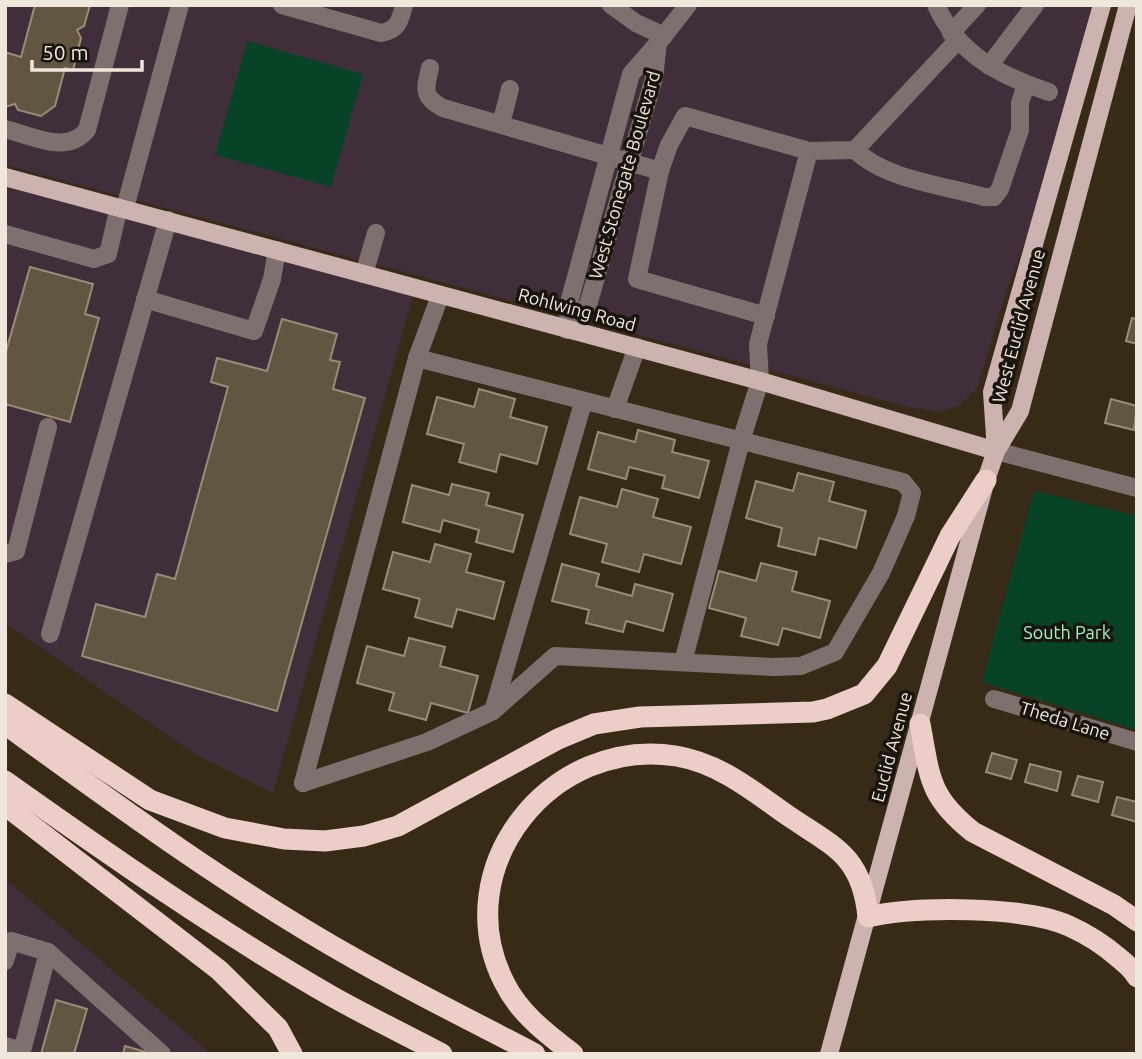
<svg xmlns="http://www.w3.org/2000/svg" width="1142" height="1059" viewBox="0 0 1142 1059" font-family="Ubuntu,sans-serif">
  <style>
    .commercial { fill: #402f3a }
    .green { fill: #074427 }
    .building { fill: #625541; stroke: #9a8c76; stroke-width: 2 }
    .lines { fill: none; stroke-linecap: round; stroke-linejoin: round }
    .minor { stroke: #7d706e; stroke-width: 18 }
    .major { stroke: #cdb3af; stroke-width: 18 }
    .highway { stroke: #eccdc8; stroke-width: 21 }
    .labels { text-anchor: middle; stroke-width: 7; stroke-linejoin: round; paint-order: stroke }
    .street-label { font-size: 18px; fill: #efe7db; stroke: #1a150c }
    .park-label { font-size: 18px; fill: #9df5bf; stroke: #1a150c }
  </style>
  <rect width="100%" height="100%" fill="#372b18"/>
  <g class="commercial">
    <polygon points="5,5 1096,5 1056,156 1006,293 977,389 958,406 938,412 908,407 5,165"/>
    <polygon points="5,177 415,289 273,793 195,754 5,623"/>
    <polygon points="5,879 211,1054 5,1054"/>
  </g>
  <g class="green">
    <polygon points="247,41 363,74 331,187 215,155"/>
    <polygon points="1039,492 1137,516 1137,730 982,682 1033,494"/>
  </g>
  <g class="building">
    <polygon points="35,5 90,5 84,26 77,30 81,38 73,70 65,68 55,106 41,116 18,110 15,104 5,107 5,52 21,57"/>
    <polygon points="30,267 93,284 85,314 99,318 70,422 5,404 5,355"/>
    <polygon points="1132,318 1137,319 1137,344 1126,341"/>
    <polygon points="282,319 337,334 330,360 340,362 333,389 365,398 277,711 82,656 96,604 145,617 157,574 175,579 228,387 211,382 217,358 267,371"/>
    <polygon points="479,389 515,399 510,417 547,427 537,464 500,454 496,472 459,462 464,444 427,434 437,397 474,407"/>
    <polygon points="1111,399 1137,406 1134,430 1105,423"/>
    <polygon points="638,430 675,440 672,452 709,461 699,498 662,488 665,476 629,467 626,479 588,469 598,432 635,442"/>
    <polygon points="798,473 834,482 829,501 866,511 856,548 819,538 815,555 778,546 782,528 746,518 756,481 793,491"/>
    <polygon points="452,484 489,493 486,505 523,515 513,552 476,542 479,530 443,520 440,532 403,522 412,485 449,495"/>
    <polygon points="622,489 658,499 653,517 691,527 681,564 644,554 639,572 602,562 607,544 570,534 580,497 617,507"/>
    <polygon points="435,544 471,554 466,572 504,582 494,619 457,609 452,627 415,617 420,599 383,589 393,552 430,562"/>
    <polygon points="761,563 797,572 792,591 830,601 820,638 783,628 778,645 741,636 746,618 709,608 719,571 756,581"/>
    <polygon points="562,564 599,574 596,586 632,596 635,584 673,594 663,631 626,621 623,632 586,623 589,610 552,601"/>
    <polygon points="409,638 445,647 440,666 478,676 468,713 431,703 426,720 389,710 394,693 357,683 367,646 404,656"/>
    <polygon points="992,753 1017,760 1011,779 986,772"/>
    <polygon points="1030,764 1061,772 1057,791 1025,782"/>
    <polygon points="1078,776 1103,782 1098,802 1072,795"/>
    <polygon points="1117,797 1137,802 1137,822 1112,815"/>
    <polygon points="56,1000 87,1009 74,1054 41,1054"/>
    <polygon points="125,1046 153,1054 123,1054"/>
  </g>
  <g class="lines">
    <g class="minor">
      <path d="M282 5 381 33C398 30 400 21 404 5"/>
      <polyline points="611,5 636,23 664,36"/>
      <path d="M936 5C958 54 1000 76 1049 92"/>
      <polyline points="951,33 977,5"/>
      <polygon points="658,43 654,78 588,305 567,330 570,299 631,74"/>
      <polyline points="658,43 688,5"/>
      <polyline points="989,66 1035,5"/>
      <path d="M430 68C425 89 422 97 443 108L660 171 669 145 685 116 809 151"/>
      <polyline points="501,124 510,89"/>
      <path d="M5 129C33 136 67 155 87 130L120 5"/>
      <path d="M855 150C886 180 943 185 984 197H994L1000 189 1020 130V103L1026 84"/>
      <polyline points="660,171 637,279 766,316"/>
      <polyline points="125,208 180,5"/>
      <polyline points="5,234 94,259 108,254 119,207"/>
      <polyline points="364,274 376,233"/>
      <polyline points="145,299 254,331 272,279 277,250"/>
      <polyline points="417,358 903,482 912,493 906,516 881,573 835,652 801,666 773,667 555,656 493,711"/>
      <polyline points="615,409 637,347"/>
      <polyline points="996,451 1137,488"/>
      <polyline points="5,554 16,551 48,427"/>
      <polyline points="50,634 168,220"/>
      <polyline points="683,662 741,441 760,381 758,344 809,151 855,150 958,40"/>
      <polyline points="994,699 1137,742"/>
      <polyline points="303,783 427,742 493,711 583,403"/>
      <polyline points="303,783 417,358 440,296"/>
      <polyline points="5,961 11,941 48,952 162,1054"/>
      <polyline points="5,1046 22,1051 48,952"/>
    </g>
    <g class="major">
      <polyline points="5,177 760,381 996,451"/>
      <polyline points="996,451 992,392 1102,5"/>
      <polyline points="829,1054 986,480 996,451 1020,411 1128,5"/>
    </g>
    <g class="highway">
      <polyline points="5,704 150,800 225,828 284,839 325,841 364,836 398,826 558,739 594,724 640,717 813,712 827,709 864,694 887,666 950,536 986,480"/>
      <path d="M5 724C119 807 234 891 357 960 415 993 476 1023 535 1054"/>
      <path d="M920 724C930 777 928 796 973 832L1114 905 1137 921"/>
      <path d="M5 781C112 857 220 932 333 997 369 1017 406 1035 442 1054"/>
      <polyline points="5,805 219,970 278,1028 292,1054"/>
      <path d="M573 1054C547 1034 519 1013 504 982 446 867 552 736 676 756 719 763 753 791 787 815 834 847 862 855 868 917 916 906 1025 906 1069 926 1087 934 1104 945 1119 958 1126 964 1132 968 1137 977"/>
    </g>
  </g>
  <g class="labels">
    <g class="street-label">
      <text transform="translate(625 175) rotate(-74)" y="6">West Stonegate Boulevard</text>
      <text transform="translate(577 310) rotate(15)" y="6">Rohlwing Road</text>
      <text transform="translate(1019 326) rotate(-75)" y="6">West Euclid Avenue</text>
      <text transform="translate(1065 721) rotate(17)" y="6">Theda Lane</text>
      <text transform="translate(892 747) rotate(-75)" y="6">Euclid Avenue</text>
    </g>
    <g class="park-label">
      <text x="1067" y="639">South Park</text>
    </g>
  </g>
  <rect width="1142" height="1059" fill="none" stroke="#efe7db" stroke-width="14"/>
  <path d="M32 60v10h110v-10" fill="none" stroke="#efe7db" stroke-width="3.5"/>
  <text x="42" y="60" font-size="21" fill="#efe7db" stroke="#1a150c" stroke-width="5" paint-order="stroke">50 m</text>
</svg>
